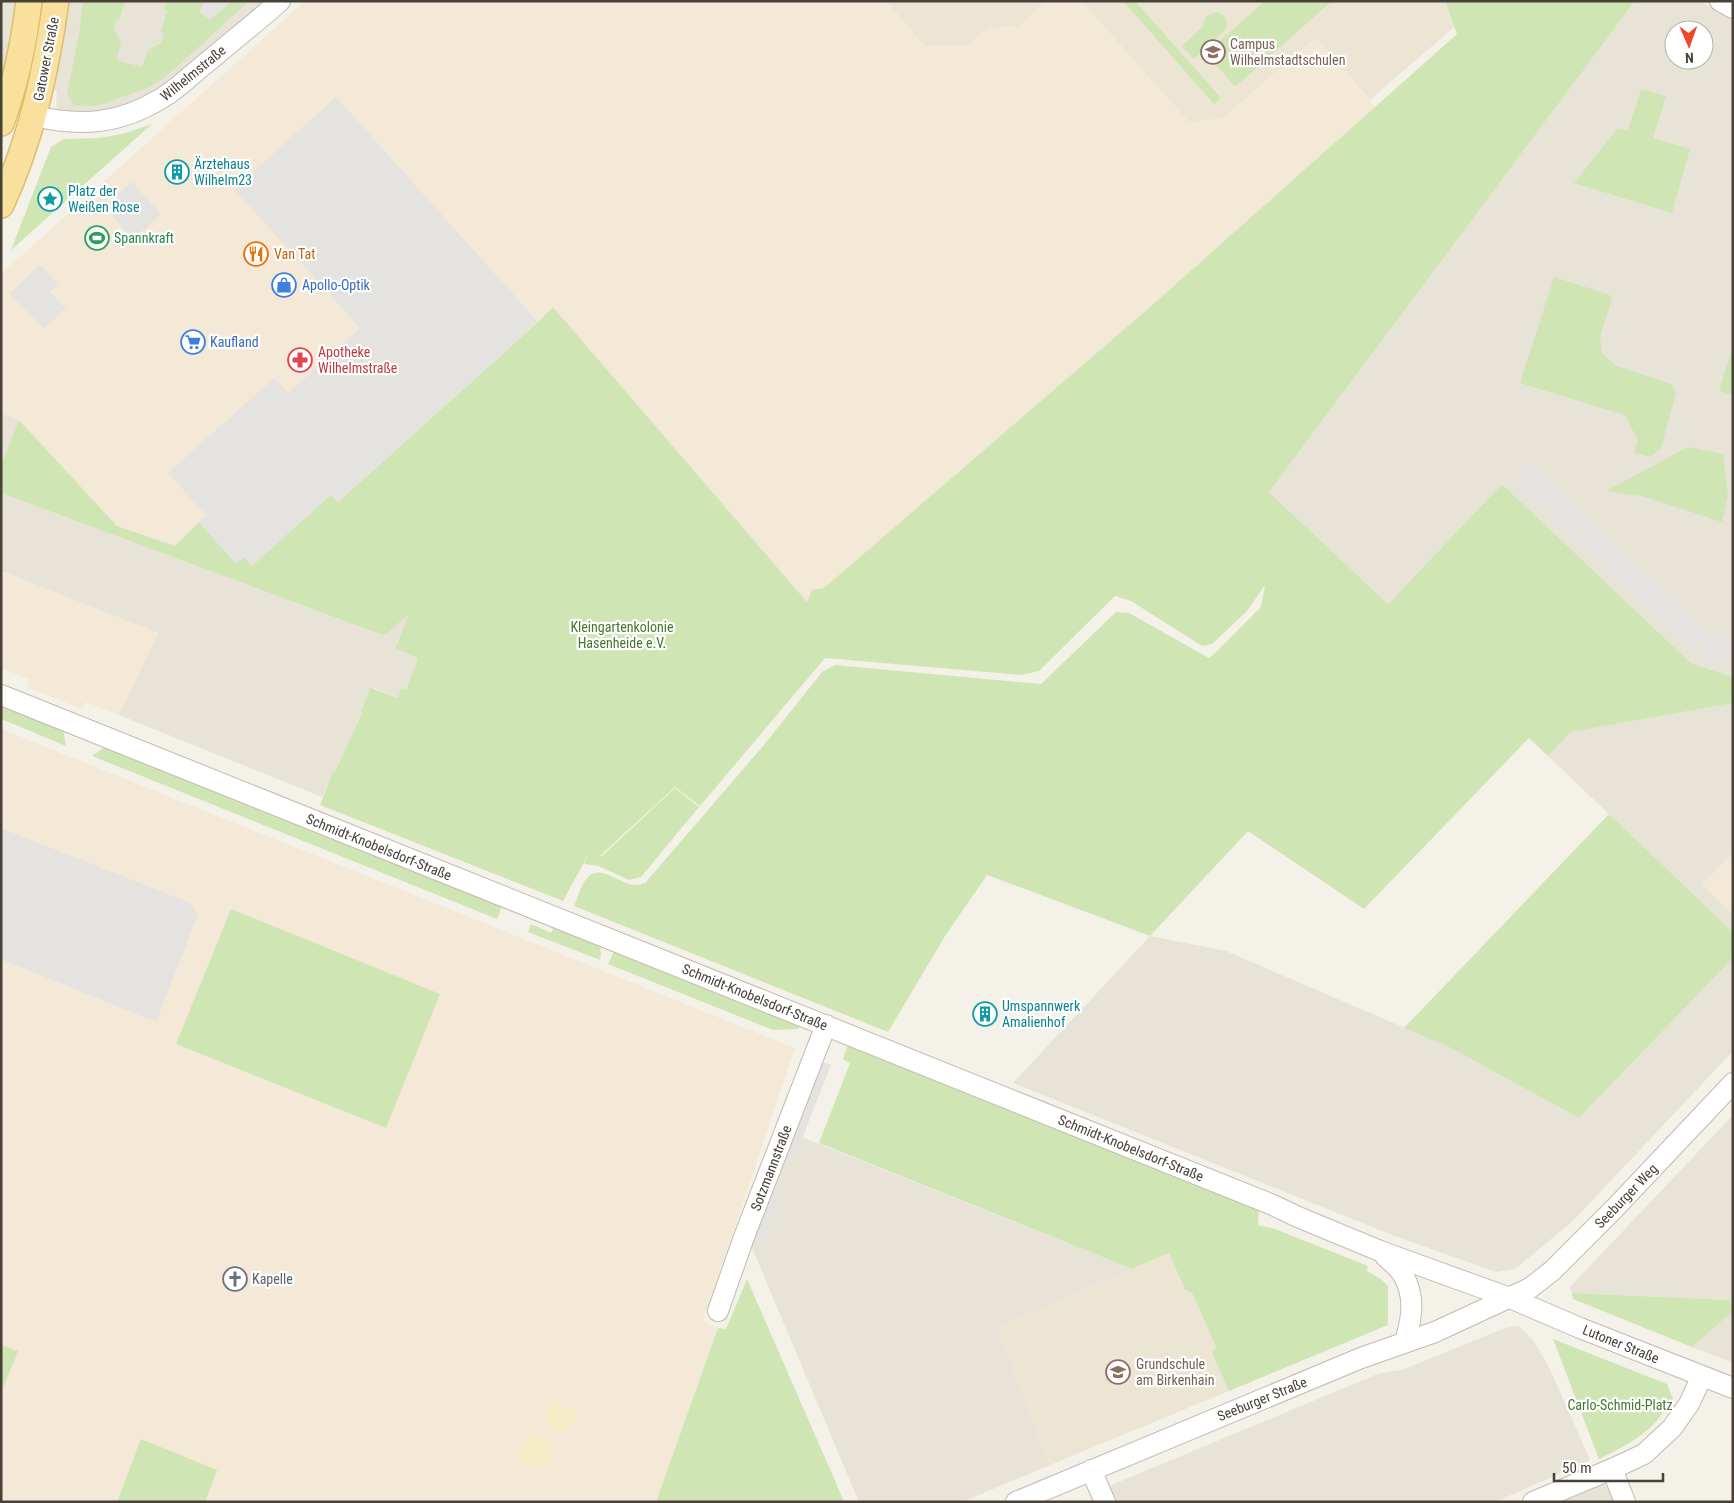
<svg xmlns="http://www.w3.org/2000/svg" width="1734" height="1503" viewBox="0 0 1734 1503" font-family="'Roboto Condensed',sans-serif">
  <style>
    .residential { fill: #e7e3d7; fill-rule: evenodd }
    .commercial { fill: #f4e8d6 }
    .education { fill: #ece5d4 }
    .green { fill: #cfe6b4 }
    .sand { fill: #f5ecc7 }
    .parking { fill: #e5e3e0 }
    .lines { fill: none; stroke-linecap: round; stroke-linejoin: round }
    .minor-casing { stroke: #c2bbaf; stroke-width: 22 }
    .major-casing { stroke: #debe6d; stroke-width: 28 }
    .minor { stroke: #fff; stroke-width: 20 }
    .major { stroke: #f9e09d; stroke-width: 25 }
    .labels { text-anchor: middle; stroke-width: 4.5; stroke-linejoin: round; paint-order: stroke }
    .education-label { font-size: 14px; fill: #785e54; stroke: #fff; text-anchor: start }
    .street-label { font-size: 14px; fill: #474138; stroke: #fff }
    .culture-label { font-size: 14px; fill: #0d838f; stroke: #fff; text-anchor: start }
    .leisure-label { font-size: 14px; fill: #27864d; stroke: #fff; text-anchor: start }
    .food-label { font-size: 14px; fill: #c56008; stroke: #fff; text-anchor: start }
    .shop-label { font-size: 14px; fill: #366cbe; stroke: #fff; text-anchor: start }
    .health-label { font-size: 14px; fill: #be3a42; stroke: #fff; text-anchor: start }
    .park-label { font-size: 14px; fill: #48762d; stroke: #fff }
    .worship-label { font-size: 14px; fill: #5b616d; stroke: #fff; text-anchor: start }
  </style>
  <rect width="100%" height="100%" fill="#f4f1e9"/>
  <g class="residential">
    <polygon points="1,1 15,1 11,33 2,78"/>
    <polygon points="67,1 271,1 165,86 135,103 111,111 89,114 59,111 56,106 57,91 51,89"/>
    <path d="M1635 1H1700L1733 20V677L1691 663 1502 484 1388 604 1269 492ZM1674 30H1704V60H1674Z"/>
    <polygon points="1,413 19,420 1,465"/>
    <polygon points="1,493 382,635 410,613 395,649 418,658 406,690 398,698 372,687 361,712 363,713 322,797 119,715 158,633 1,571"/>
    <polygon points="1732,703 1733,852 1702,885 1733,914 1733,932 1548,756 1571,732"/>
    <polygon points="1150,936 1226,951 1447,1046 1579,1118 1733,958 1733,1051 1573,1221 1515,1269 1496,1272 1392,1235 1013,1083"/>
    <polygon points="1733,1115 1733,1308 1729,1300 1572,1293 1570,1287"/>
    <polygon points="792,1133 1132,1269 998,1328 1050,1465 962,1502 859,1502 750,1243"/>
    <polygon points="1733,1311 1733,1363 1692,1347"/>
    <polygon points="1519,1326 1533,1340 1550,1369 1590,1460 1495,1502 1113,1502 1107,1489 1114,1484 1380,1373 1402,1370 1505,1328"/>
    <polygon points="1602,1484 1609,1487 1617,1502 1553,1502 1595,1485"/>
  </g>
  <g class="commercial">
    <polygon points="305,1 886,1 924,45 967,45 989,28 1019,26 1046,1 1081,1 1189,122 1223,118 1315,38 1375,107 1150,307 824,588 812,590 807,602 553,307 538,322 175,546 117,526 19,420 1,413 1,274"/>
    <polygon points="4,572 158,633 119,715 86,702 82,709 27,687 29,679 1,668 1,578"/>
    <polygon points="1,729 795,1048 703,1321 718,1328 656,1502 1,1502"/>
    <polygon points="1733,852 1733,914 1702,885"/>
  </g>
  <g class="education">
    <polygon points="886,1 1046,1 1019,26 989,28 967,45 924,45"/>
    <polygon points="1081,1 1445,1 1454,27 1370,100 1315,38 1223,118 1189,122"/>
    <polygon points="1169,1253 1185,1290 1192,1293 1216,1347 1212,1353 1229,1391 1050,1465 998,1328"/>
  </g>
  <g class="green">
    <polygon points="83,1 125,1 119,20 116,19 114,28 121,42 116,60 142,67 148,50 161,43 164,33 161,32 167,11 164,9 166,1 204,1 199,12 210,20 232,1 249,1 179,65 161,80 148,88 105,103 93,106 75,106 67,95 79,34"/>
    <polygon points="1123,1 1135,1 1221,98 1214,104"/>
    <polygon points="1265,1 1332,1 1235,87 1206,53"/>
    <path d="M1445 1H1635L1269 492 1388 604 1502 484 1691 663 1733 677V703L1571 732 1548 756 1529 738 1364 909 1248 831 1150 936 987 875 945 936 888 1032 574 906C578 897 581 884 588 877 602 863 621 887 637 885 640 885 642 883 645 883L764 745 822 672 835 665 1041 684 1116 612 1129 613 1209 658 1214 654 1261 607 1265 585 1247 611 1212 644 1202 646 1131 601 1115 596 1039 671 1022 675 825 658 700 806 675 787 601 855H597L602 856 675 788 699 807 641 877 629 880 598 866 584 864 589 853 563 901 320 805 333 772 335 771 362 714 361 712 371 686 374 689 398 698 401 689 406 690 418 658 395 649 409 614 386 634 382 635 1 493V465L19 420 117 526 175 546 199 522 236 563 244 557 252 565 331 494 338 502 538 322 553 307 807 602 812 590 824 588 1150 307 1457 34Z"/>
    <path d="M1217 12C1225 14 1229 21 1226 29L1194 59 1182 46 1203 26 1206 16Z"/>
    <polygon points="1641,89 1666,96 1653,138 1690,149 1672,213 1574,183 1618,128 1628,131"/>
    <polygon points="152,124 11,250 51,147 64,139 99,138 122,134"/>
    <polygon points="1554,277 1610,295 1612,299 1600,337 1602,353 1616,366 1671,384 1676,393 1661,448 1651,457 1634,453 1638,441 1625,415 1520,383"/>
    <polygon points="1733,346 1733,395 1719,391"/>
    <polygon points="1688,447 1723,454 1728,496 1722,522 1642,496 1606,491"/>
    <polygon points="1,705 63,729 66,746 1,719"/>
    <polygon points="106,746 502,906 497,919 92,756"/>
    <polygon points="1609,814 1733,932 1733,958 1579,1118 1447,1046 1404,1028"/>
    <polygon points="231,909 440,994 386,1128 176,1044"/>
    <polygon points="531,924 551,933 554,926 600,945 601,955 600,960 528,932"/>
    <polygon points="616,952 800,1025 798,1029 773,1030 608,964 613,953"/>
    <polygon points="848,1045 1259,1210 1258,1225 1275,1229 1368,1266 1367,1271 1381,1279 1388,1286 1388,1325 1229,1391 1212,1353 1216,1347 1192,1293 1185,1290 1169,1253 1132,1269 819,1143 850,1063 843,1059"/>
    <polygon points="747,1279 836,1483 844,1502 656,1502 718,1328 726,1329"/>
    <polygon points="1572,1293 1730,1300 1733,1311 1692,1347 1573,1299"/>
    <path d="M1553 1339 1667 1384 1673 1399C1651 1433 1635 1441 1599 1459Z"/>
    <polygon points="1,1345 18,1351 1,1393"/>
    <polygon points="141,1439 217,1470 205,1502 117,1502"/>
  </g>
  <g class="sand">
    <polygon points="553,1402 578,1411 569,1433 545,1423"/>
    <polygon points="528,1434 550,1442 548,1448 553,1451 546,1468 541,1466 539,1470 517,1462"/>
  </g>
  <g class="parking">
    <polygon points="204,1 232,1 210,20 199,12"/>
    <polygon points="336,97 538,322 338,502 331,495 252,566 244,557 236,564 199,522 206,515 168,473 274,378 288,393 360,328 234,189"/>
    <polygon points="132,182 161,214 133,239 104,207"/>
    <polygon points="40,265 58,284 50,292 66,308 44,329 10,293"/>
    <polygon points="1525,460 1647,576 1650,573 1685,606 1682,610 1708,634 1712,636 1713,632 1733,638 1733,668 1700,658 1703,648 1699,644 1691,652 1664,626 1672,617 1669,614 1661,622 1633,596 1640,588 1637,585 1630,593 1603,567 1609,558 1607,556 1599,564 1575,541 1583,533 1580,530 1572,538 1544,512 1552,503 1549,500 1541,509 1517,486 1524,479 1517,472"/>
    <polygon points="1,828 190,903 198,914 156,1022 1,959"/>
    <polygon points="820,1061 831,1065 792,1164 781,1160"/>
    <polygon points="773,1185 783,1189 762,1244 751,1240"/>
  </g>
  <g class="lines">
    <g class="minor-casing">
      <g id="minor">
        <polyline points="1720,1 1733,8"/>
        <path d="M34 116C82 127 120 124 162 98 179 88 194 72 210 60 233 40 257 22 280 1"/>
        <polyline points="1,695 1273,1205 1298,1217 1380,1251 1510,1298 1580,1328 1733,1388"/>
        <path d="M1385 1256C1390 1261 1398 1267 1402 1273 1416 1296 1412 1318 1405 1342"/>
        <polyline points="718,1311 744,1237 826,1025"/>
        <polyline points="1612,1469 1625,1502"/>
        <polyline points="1091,1470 1105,1502"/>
        <polyline points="1016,1502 1361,1358 1435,1332 1530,1288 1553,1270 1614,1209 1733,1083"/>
        <polyline points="1533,1502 1612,1469 1644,1454 1672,1428 1689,1404 1702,1376"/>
      </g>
    </g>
    <g class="major-casing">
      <g id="major">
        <path d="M1 123C16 83 24 43 29 1"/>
        <path d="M1 205C31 140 46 72 56 1"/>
      </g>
    </g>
    <use href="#minor" class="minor"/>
    <use href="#major" class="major"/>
  </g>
  <defs>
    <g id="school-ring" transform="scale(1.25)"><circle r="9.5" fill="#fff" stroke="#8d6e63" stroke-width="1.5"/><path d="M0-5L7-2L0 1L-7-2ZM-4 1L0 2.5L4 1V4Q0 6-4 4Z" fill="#8d6e63"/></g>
    <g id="building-ring" transform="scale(1.25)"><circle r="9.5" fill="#fff" stroke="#0f9aa8" stroke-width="1.5"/><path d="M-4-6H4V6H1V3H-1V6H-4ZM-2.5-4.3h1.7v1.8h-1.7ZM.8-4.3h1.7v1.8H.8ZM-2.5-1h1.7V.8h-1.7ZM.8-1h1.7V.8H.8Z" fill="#0f9aa8"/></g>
    <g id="sight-ring" transform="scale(1.25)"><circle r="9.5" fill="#fff" stroke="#0f9aa8" stroke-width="1.5"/><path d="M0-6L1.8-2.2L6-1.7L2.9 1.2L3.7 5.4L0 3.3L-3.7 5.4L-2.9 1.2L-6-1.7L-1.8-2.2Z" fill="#0f9aa8"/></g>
    <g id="stadium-ring" transform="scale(1.25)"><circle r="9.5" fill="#fff" stroke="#2e9e5b" stroke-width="1.5"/><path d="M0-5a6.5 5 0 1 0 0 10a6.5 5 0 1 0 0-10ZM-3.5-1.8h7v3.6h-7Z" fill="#2e9e5b"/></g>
    <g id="restaurant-ring" transform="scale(1.25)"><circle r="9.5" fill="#fff" stroke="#e8710a" stroke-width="1.5"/><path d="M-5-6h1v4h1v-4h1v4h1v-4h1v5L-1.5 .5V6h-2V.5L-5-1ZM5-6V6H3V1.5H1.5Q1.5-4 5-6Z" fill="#e8710a"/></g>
    <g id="shop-ring" transform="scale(1.25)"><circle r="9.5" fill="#fff" stroke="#3f7fe0" stroke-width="1.5"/><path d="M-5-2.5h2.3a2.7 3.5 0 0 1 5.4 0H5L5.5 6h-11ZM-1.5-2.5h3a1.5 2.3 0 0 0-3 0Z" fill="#3f7fe0"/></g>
    <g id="supermarket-ring" transform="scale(1.25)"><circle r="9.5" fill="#fff" stroke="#3f7fe0" stroke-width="1.5"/><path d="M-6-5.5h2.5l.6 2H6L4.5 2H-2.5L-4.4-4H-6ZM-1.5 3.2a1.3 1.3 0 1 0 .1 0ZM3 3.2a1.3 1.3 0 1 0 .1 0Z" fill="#3f7fe0"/></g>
    <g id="pharmacy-ring" transform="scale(1.25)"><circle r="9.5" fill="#fff" stroke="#e0444e" stroke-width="1.5"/><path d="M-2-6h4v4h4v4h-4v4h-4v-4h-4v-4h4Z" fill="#e0444e"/></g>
    <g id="church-ring" transform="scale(1.25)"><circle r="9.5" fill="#fff" stroke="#6b7280" stroke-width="1.5"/><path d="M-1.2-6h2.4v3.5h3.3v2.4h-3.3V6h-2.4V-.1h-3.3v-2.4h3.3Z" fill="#6b7280"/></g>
  </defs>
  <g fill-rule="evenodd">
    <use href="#school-ring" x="1213" y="52"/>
    <use href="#building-ring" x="177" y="172"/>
    <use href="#sight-ring" x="50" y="199"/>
    <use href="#stadium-ring" x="97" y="238"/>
    <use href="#restaurant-ring" x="256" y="254"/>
    <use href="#shop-ring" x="284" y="285"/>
    <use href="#supermarket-ring" x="193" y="342"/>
    <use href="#pharmacy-ring" x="300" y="360"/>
    <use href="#building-ring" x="985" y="1014"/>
    <use href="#church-ring" x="235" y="1279"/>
    <use href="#school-ring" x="1118" y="1372"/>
  </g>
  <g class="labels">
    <g class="education-label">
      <text x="1230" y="49">Campus<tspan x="1230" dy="16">Wilhelmstadtschulen</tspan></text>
      <text x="1136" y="1369">Grundschule<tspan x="1136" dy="16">am Birkenhain</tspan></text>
    </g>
    <g class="street-label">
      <text transform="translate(46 59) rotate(-79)" y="5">Gatower Straße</text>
      <text transform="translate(193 73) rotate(-39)" y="5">Wilhelmstraße</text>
      <text transform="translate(379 847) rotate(22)" y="5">Schmidt-Knobelsdorf-Straße</text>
      <text transform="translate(755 997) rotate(22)" y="5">Schmidt-Knobelsdorf-Straße</text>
      <text transform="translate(1131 1148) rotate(22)" y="5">Schmidt-Knobelsdorf-Straße</text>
      <text transform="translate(771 1168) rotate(-69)" y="5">Sotzmannstraße</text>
      <text transform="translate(1626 1196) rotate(-46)" y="5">Seeburger Weg</text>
      <text transform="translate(1621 1344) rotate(22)" y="5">Lutoner Straße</text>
      <text transform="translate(1262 1399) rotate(-22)" y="5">Seeburger Straße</text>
    </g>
    <g class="culture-label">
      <text x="194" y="169">Ärztehaus<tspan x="194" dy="16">Wilhelm23</tspan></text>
      <text x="68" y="196">Platz der<tspan x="68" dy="16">Weißen Rose</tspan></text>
      <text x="1002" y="1011">Umspannwerk<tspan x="1002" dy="16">Amalienhof</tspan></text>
    </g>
    <g class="leisure-label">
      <text x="114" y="243">Spannkraft</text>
    </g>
    <g class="food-label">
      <text x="274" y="259">Van Tat</text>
    </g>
    <g class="shop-label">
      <text x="302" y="290">Apollo-Optik</text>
      <text x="210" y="347">Kaufland</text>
    </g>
    <g class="health-label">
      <text x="318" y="357">Apotheke<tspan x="318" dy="16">Wilhelmstraße</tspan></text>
    </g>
    <g class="park-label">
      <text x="622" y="632">Kleingartenkolonie<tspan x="622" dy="16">Hasenheide e.V.</tspan></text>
      <text x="1620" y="1410">Carlo-Schmid-Platz</text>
    </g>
    <g class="worship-label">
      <text x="252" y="1284">Kapelle</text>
    </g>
  </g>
  <rect width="1734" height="1503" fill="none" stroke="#474138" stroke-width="5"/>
  <g transform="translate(1689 45) rotate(178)"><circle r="24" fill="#ffffff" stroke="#b5b3af"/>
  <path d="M0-4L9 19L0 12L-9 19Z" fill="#ef4625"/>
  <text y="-8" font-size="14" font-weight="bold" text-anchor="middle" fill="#474138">N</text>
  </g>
  <path d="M1554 1473v8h109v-8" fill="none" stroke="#474138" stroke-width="2.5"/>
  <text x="1562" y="1473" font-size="15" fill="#474138" stroke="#ffffff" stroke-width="4" paint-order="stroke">50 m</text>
</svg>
